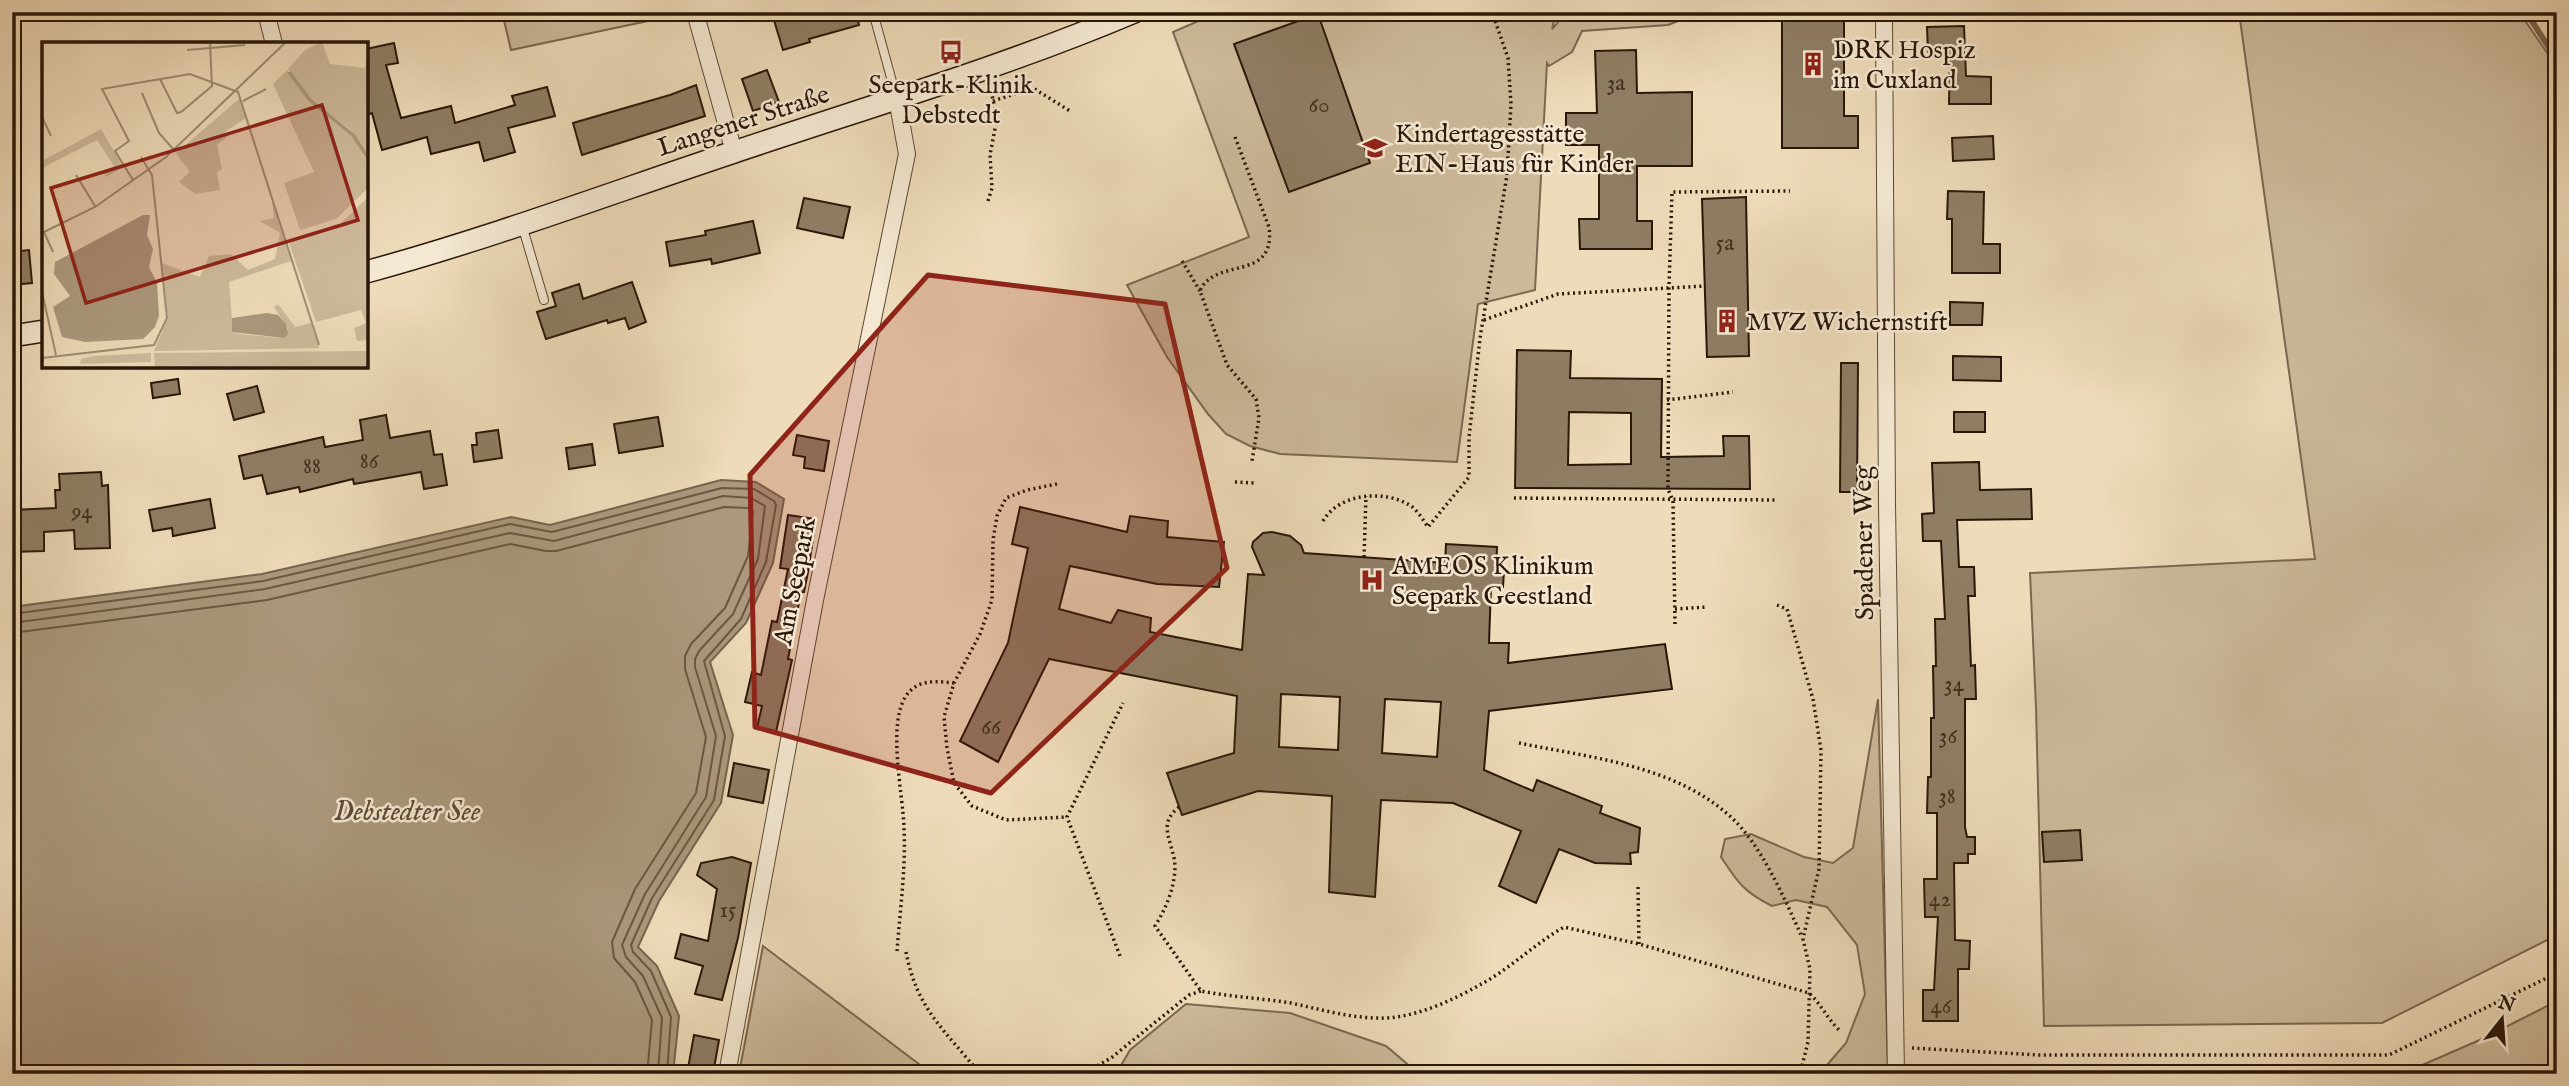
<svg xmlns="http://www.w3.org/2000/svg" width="2569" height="1086" viewBox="0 0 2569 1086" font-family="'IM FELL English',serif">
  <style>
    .green { fill: #cdba9b; stroke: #7b6852; stroke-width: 2 }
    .water { fill: #ab987d; stroke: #77644e; stroke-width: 2 }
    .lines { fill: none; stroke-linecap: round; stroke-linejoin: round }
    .shore { stroke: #6a5842; stroke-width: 2 }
    .stream { stroke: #77644e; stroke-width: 6 }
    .building { fill: #8f7d64; stroke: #291708; stroke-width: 2; fill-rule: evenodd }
    .lane-casing { stroke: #5a4834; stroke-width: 10 }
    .street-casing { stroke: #5a4834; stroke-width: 18 }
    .secondary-casing { stroke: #291708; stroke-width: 24 }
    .path { stroke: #291708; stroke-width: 3.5; stroke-dasharray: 2 3.5; stroke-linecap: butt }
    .lane { stroke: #f4e8d2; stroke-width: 8 }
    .street { stroke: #f4e8d2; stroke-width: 16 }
    .secondary { stroke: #f4e8d2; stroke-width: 21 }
    .marked { fill: #8f2418; fill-opacity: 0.2; stroke: #8f2418; stroke-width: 5; stroke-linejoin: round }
    .labels { text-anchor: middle; stroke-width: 5; stroke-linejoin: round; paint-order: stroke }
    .number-label { font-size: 23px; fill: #42301f }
    .poi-label { font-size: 26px; fill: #291708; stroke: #f4e8d2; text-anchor: start }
    .street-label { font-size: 26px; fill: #291708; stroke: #f4e8d2 }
    .water-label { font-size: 28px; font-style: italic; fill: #5d4b37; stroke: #f4e8d2 }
    .inset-river { fill: none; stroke: #ab987d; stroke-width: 3.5 }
    .inset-road { fill: none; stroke: #9f8d72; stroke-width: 2 }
    .view { fill: #8f2418; fill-opacity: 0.15; stroke: #8f2418; stroke-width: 3.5 }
    .inset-edge { fill: none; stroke: #291708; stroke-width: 3.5 }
  </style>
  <rect width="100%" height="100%" fill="#eedbb9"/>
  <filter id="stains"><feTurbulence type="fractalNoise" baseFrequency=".00286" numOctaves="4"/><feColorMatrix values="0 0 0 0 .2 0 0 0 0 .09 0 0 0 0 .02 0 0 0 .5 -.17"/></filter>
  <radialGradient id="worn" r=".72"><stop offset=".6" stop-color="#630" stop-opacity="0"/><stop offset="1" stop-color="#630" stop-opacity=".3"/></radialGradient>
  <g class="green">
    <polygon points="502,12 680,12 681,14 511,50"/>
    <polygon points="1219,12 1556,12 1552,29 1567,12 1701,12 1668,25 1582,31 1572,52 1549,66 1547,63 1535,290 1478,304 1457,462 1280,454 1250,446 1226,434 1208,414 1167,357 1127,285 1249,237 1173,32"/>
    <polygon points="2239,12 2519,12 2557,67 2557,935 2382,1023 2044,1026 2036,707 2030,573 2315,559"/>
    <path d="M1878 699 1888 1074H1825L1827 1065 1846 1043 1865 994 1857 945 1827 907 1796 900 1772 906C1744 892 1738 883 1721 857L1725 839 1751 834 1804 857 1833 863 1853 848Z"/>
    <polygon points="763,946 932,1074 739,1074"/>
    <polygon points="2557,1001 2557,1074 2396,1074 2404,1073 2482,1039"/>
    <polygon points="1186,1004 1290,1013 1386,1046 1419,1074 1116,1074 1130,1050"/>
  </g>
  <polygon class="water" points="721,480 756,482 784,499 773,563 746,623 710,662 733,735 721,803 659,901 638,947 657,966 679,1016 673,1074 12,1074 12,607 262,574 511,517 550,525"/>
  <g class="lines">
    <g class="shore">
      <polyline points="12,614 263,581 510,524 552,532 722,488 754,489 774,501 776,505 766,562 741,619 704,661 725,736 714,800 652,898 631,945 633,952 651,971 671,1017 667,1074"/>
      <polyline points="12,623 265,589 510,533 554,541 723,496 751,498 765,506 758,559 733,614 699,651 695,659 695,667 716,736 706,797 645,894 622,945 626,957 643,976 662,1018 658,1074"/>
      <polyline points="12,633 267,600 510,544 546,551 556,551 724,507 748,508 753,511 748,556 725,608 691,644 685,656 685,669 706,737 696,793 635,889 612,942 614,958 635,982 652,1020 647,1074"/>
    </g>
    <polyline class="stream" points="2526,12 2557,60"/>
  </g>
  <g class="building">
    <polygon points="790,12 856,12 859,25 809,39 810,42 783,50 773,17"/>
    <polygon points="1782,12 1844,12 1844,116 1858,116 1858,148 1782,148"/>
    <polygon points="1318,14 1370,163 1289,192 1234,44"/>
    <polygon points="1964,26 1966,76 1991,77 1991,104 1949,104 1950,51 1928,52 1927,27"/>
    <polygon points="394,43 398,63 386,65 401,118 451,106 455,123 515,105 512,96 547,87 555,116 508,128 515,152 484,161 479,142 431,154 427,137 382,150 372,113 366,115 366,49"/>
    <polygon points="1636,50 1637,93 1692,92 1692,166 1637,166 1637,221 1652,221 1652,249 1580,249 1579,219 1599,219 1599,145 1566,145 1566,113 1597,113 1595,51"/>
    <polygon points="767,70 779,102 753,111 742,79"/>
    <polygon points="696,85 705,116 582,155 573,123 670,95"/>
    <polygon points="1993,136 1994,159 1953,161 1952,138"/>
    <polygon points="1948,191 1984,192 1983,244 2000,244 2000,273 1952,273 1952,219 1947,219"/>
    <polygon points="1746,197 1749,356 1707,357 1702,199"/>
    <polygon points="804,198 850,207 843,238 797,228"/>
    <polygon points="753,221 760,253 712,264 711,259 670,266 666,242 706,235 705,231"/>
    <polygon points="29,250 32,283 12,285 12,252"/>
    <polygon points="632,282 646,322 629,329 625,318 608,323 607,320 546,339 537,312 556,306 552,293 579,284 583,299"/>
    <polygon points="1950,302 1983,303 1982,325 1950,325"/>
    <path d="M1517 350 1571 351 1570 378 1662 379 1661 457 1724 456 1723 436H1749L1750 489 1515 488ZM1569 412 1631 413V464L1568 465Z"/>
    <polygon points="1953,356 2001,357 2001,381 1953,380"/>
    <polygon points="1841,363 1858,363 1857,492 1840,492"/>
    <polygon points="178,379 180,394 153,398 151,383"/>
    <polygon points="257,386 264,412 234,420 227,394"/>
    <rect x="1954" y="412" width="31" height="20"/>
    <polygon points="386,415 390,438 430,431 434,455 442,454 447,485 424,489 421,472 354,484 353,479 300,492 299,487 267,494 262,475 244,479 239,456 323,437 325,447 363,440 360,420"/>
    <polygon points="658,417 663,446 619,453 614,424"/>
    <polygon points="498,430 502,458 474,462 472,445 477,445 476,433"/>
    <polygon points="797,435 829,441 824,471 804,468 805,457 793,455"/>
    <polygon points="592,444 595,465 569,469 566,448"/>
    <polygon points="1979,462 1980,490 2031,489 2032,519 1957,520 1959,567 1974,567 1975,596 1968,596 1971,666 1975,665 1976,699 1965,699 1965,827 1967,837 1975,837 1975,854 1968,854 1968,863 1954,863 1955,940 1970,941 1969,969 1958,969 1958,1021 1923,1021 1923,990 1934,990 1938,917 1925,917 1924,879 1937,879 1937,813 1927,813 1928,777 1931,777 1931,718 1934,718 1933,666 1936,666 1935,619 1945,619 1941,541 1923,541 1922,514 1934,513 1932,463"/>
    <polygon points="101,472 102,486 108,485 110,548 75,549 74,530 44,532 44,551 12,552 12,510 56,508 55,490 60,490 59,474"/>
    <polygon points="210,499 215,528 173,536 172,528 153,531 149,510"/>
    <path d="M1020 507 1127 532 1130 516 1168 521 1167 537 1224 542 1219 587 1157 584 1070 566 1059 609 1111 623 1118 610 1151 618 1150 632 1242 650 1248 574 1264 575 1252 547 1253 542 1263 533 1272 532 1290 536 1301 545 1304 553 1445 563 1446 544 1497 547 1496 570 1504 571 1503 587 1491 586 1489 643H1509L1508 663 1665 644 1672 689 1489 711 1484 770 1533 791 1537 780 1602 806 1600 813 1640 828 1638 852 1630 853 1631 864 1595 863 1559 849 1536 903 1499 886 1521 831 1453 803 1381 800 1375 897 1329 892 1332 796 1258 791 1182 815 1167 773 1234 753 1237 696 1049 659 998 762 960 741 1008 643 1028 548 1012 544ZM1281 694 1340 697 1338 750 1279 747ZM1385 699 1441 702 1437 757 1382 753Z"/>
    <polygon points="788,515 816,519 808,572 804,592 801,592 788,659 792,660 776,732 757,728 762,706 745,702 752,672 761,675 772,621 777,622 788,569 780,568"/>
    <polygon points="734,763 769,770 763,803 728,796"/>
    <polygon points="2080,830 2082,860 2044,862 2042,832"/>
    <polygon points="732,857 751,863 738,938 722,1000 695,994 703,966 675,958 681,934 708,941 717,889 697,875 701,863"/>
    <polygon points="694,1035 719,1040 713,1074 687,1074"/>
  </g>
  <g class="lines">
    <g class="lane-casing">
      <g id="lane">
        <polyline points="873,12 896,96"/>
        <polyline points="522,225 544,300"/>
      </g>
    </g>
    <g class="street-casing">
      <g id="street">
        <polyline points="266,12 274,44"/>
        <polyline points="695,12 734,152"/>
        <polyline points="1884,12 1887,504 1896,1074"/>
        <polyline points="727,1074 815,600 907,154 897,99"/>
      </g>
    </g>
    <g class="secondary-casing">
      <g id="secondary">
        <path d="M366 272C491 238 611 193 734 152 868 107 1004 67 1134 12"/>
        <polyline points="12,336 44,331"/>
      </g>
    </g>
    <g class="path">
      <polyline points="993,101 1033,88 1070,111"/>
      <path d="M1235 137 1269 227C1276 283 1215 256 1200 291L1227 365 1256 399 1259 418 1252 461"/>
      <polyline points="988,201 992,188 990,155 997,118 990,86"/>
      <polyline points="1182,261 1200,291"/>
      <polyline points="1484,320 1558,294 1705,286"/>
      <polyline points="1667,400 1733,392"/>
      <polyline points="1235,482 1254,483"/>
      <polyline points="1057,484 1027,490 1006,498 997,516 993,540 992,600 980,634 954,683 944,717 947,748 954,783 972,806 1006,820 1067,817"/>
      <polyline points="1514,498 1777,500"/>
      <path d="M1323 521C1339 493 1385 489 1411 506 1418 511 1423 520 1428 527L1469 477V437L1480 338 1507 175 1511 104 1508 58 1492 12"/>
      <polyline points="1364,557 1366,496"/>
      <polyline points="1777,605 1787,609 1813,699 1821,750 1819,869 1803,939 1810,969 1808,1042 1800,1074"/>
      <polyline points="1675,609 1707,607"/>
      <polyline points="1675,624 1673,501 1668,489 1669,286 1672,192 1790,191"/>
      <path d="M1519 743C1592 758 1675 765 1732 818 1762 846 1785 900 1802 937"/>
      <path d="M1179 807C1155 826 1175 843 1175 868 1174 890 1166 908 1155 926L1201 991C1231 997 1261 998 1291 1003 1319 1009 1346 1017 1375 1018 1413 1020 1453 1000 1485 982 1513 966 1536 943 1564 927L1639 944 1809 993C1821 1004 1827 1018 1839 1030"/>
      <polyline points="1638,887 1639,944"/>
      <path d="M897 951C900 910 906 868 904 828 903 794 887 724 906 696 917 679 937 681 954 683"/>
      <path d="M906 952C917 1010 945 1030 980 1074"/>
      <polyline points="1120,956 1067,817 1123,703"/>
      <polyline points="1912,1048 2039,1055 2389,1055 2557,973"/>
      <polyline points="1083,1074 1111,1058 1189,995 1201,991"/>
    </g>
    <use href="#lane" class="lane"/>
    <use href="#street" class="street"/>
    <use href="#secondary" class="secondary"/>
  </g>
  <path class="marked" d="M928 275 1165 304 1227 568 991 793 755 727 750 475Z"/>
  <defs>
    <g id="bus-bare" transform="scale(1.89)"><path d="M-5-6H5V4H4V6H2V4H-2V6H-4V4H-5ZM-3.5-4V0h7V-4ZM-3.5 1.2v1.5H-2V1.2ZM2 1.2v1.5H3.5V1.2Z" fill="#8f2418" stroke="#f4e8d2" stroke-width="2.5" paint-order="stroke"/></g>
    <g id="building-bare" transform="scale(1.89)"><path d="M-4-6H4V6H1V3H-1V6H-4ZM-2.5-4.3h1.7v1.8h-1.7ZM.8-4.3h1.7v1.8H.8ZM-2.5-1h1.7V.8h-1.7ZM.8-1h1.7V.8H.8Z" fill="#8f2418" stroke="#f4e8d2" stroke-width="2.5" paint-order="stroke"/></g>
    <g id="school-bare" transform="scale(1.89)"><path d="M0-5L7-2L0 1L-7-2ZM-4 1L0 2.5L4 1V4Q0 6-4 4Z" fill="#8f2418" stroke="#f4e8d2" stroke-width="2.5" paint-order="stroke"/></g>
    <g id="hospital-bare" transform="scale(1.89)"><path d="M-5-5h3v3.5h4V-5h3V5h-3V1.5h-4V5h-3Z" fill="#8f2418" stroke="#f4e8d2" stroke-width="2.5" paint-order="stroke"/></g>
  </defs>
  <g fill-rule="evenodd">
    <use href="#bus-bare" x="951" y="52"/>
    <use href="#building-bare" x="1813" y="64"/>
    <use href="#school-bare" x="1375" y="148"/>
    <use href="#building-bare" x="1727" y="321"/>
    <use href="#hospital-bare" x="1372" y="580"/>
  </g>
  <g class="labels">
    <g class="number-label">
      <text x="1616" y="90">3a</text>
      <text x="1319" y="112">60</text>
      <text x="1725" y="250">5a</text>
      <text x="369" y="468">86</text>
      <text x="312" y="473">88</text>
      <text x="82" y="518">94</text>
      <text x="1954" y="691">34</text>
      <text x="991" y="734">66</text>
      <text x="1948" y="743">36</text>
      <text x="1947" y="803">38</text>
      <text x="1940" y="906">42</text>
      <text x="728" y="917">15</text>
      <text x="1941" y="1013">46</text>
    </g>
    <g class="poi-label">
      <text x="1833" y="58">DRK Hospiz<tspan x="1833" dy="30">im Cuxland</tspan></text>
      <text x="951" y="93" text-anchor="middle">Seepark-Klinik<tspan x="951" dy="30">Debstedt</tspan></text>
      <text x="1395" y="142">Kindertagesstätte<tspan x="1395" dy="30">EIN-Haus für Kinder</tspan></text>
      <text x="1747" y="330">MVZ Wichernstift</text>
      <text x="1392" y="574">AMEOS Klinikum<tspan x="1392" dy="30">Seepark Geestland</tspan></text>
    </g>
    <g class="street-label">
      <text transform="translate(743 120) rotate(-18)" y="9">Langener Straße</text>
      <text transform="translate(1863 543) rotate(-91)" y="9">Spadener Weg</text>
      <text transform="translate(794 581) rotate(-79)" y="9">Am Seepark</text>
    </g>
    <g class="water-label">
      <text x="407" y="820">Debstedter See</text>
    </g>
  </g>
  <g transform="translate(42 42)">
    <rect width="326" height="326" fill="#eedbb9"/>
    <path d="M280 0 288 22 323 26 325 9V113L310 89 269 57 246 27 263 8ZM245 28 269 59 311 94 325 119V147L294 177 258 188 242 141 272 130 231 42ZM197 57 204 76 174 96 194 88 175 103 180 127 175 130 178 148 153 152 137 140 148 130 134 111ZM59 87 81 125 64 135 62 130 72 124 55 98 0 126V119ZM325 156V298L315 299 312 286 324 281 319 268 274 280 246 198 298 182ZM230 159 249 219 187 240 191 291 238 296 246 286 232 265 236 262 253 285 269 281 277 306 112 309 126 276 120 221 158 235 167 214 189 212 206 228 233 217 238 191 218 179 232 176ZM325 309V325H113L112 311ZM109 311V320L38 322 39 317 52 314Z" fill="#cdba9b"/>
    <path d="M101 173H108L105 193 111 207 107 225 115 241 117 274 113 285 101 297 43 300 20 295 11 265 28 254 12 232 13 220ZM225 271 236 273 244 282 246 292 242 296 190 290V276Z" fill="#ab987d"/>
    <path class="inset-river" d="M247 30 268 58 311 93 326 116"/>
    <path class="inset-road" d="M145 8 203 3M118 37 135 71 139 70 170 44 168 0M100 51 117 91 132 108M201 59 224 47M0 75 9 94M34 133 53 164M91 138 73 109 87 99 60 47 148 32 196 50 277 303M2 190 11 210M0 191 53 165 124 115 244 0M0 250 14 313M0 316 112 303 125 276 110 133 99 115"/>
    <path class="view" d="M280 63 316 178 44 261 9 146Z"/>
    <rect width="326" height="326" class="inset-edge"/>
  </g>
  <rect width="2569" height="1086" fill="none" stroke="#eedbb9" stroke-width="42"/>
  <rect x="14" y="14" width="2541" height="1058" fill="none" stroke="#291708" stroke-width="3.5"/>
  <rect x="21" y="21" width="2527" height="1044" fill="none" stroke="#291708" stroke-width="2"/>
  <g transform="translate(2502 1019) rotate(17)" stroke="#f4e8d2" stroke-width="5" paint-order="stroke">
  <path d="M0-5L12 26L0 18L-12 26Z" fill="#291708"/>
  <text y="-10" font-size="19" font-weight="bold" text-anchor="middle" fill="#291708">N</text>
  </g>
  <rect width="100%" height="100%" filter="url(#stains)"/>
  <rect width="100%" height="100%" fill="url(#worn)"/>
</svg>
